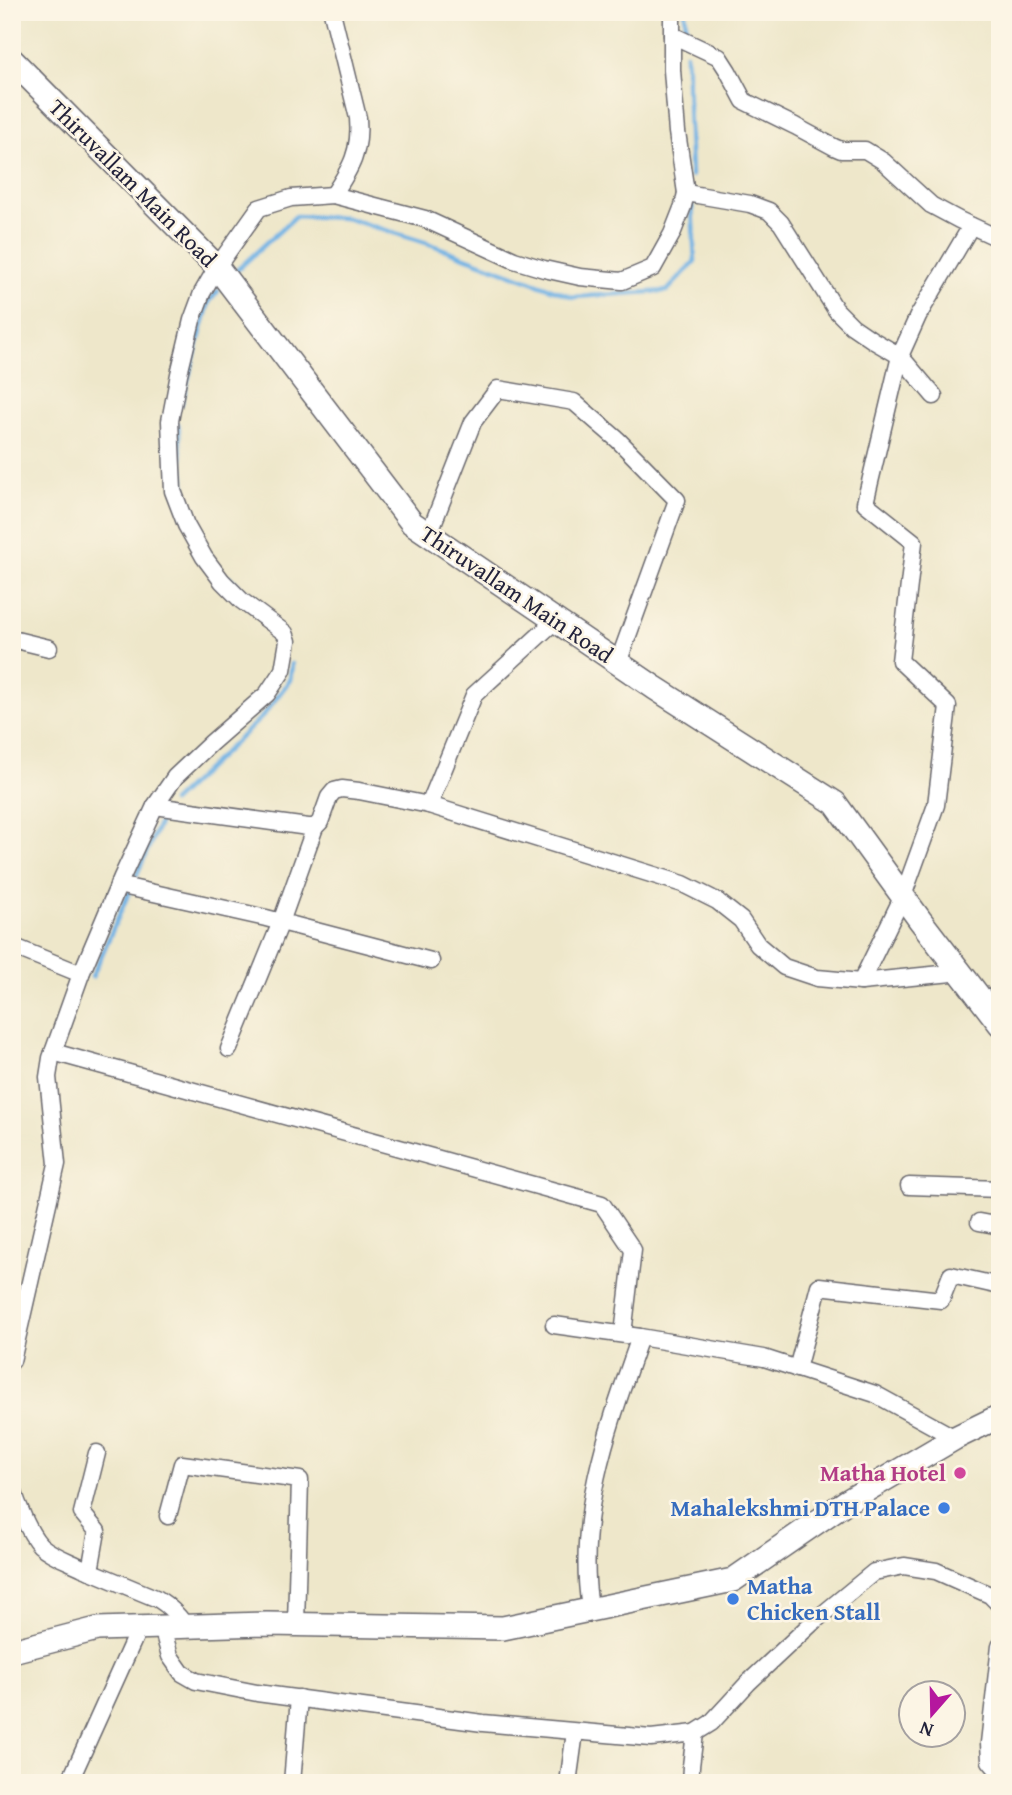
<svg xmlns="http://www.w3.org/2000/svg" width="1012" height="1795" viewBox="0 0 1012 1795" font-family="'Gentium Book Plus',serif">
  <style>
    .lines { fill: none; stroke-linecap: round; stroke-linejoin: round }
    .stream { stroke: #70b2e5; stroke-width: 4.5 }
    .street-casing { stroke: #69676d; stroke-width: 19 }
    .secondary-casing { stroke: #69676d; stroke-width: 26 }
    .street { stroke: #fff; stroke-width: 16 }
    .secondary { stroke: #fff; stroke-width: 23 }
    .hotel-dot { fill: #d1479c; stroke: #fcf5e5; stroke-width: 2.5 }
    .shop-dot { fill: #3f7fe0; stroke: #fcf5e5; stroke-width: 2.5 }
    .labels { text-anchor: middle; stroke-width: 5; stroke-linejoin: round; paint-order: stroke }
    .street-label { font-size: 23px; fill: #22223b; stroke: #fcf5e5 }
    .hotel-label { font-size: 23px; font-weight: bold; fill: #b23c85; stroke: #fcf5e5; text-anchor: end }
    .shop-label { font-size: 23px; font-weight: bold; fill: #366cbe; stroke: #fcf5e5; text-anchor: end }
  </style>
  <rect width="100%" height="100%" fill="#fcf5e5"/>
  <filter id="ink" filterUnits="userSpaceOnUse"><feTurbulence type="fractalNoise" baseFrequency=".0143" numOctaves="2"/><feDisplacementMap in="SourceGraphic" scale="14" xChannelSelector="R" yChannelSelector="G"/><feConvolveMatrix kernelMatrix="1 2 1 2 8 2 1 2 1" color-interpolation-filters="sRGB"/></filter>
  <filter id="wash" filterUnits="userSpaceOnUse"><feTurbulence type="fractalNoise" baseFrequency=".00686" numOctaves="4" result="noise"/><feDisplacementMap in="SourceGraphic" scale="28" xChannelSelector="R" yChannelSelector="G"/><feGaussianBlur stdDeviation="1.57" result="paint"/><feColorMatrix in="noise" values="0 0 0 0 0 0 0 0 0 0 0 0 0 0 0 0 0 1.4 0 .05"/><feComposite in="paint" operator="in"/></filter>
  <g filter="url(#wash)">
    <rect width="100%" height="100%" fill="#eee7ca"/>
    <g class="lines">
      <g class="stream">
        <polyline points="685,12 686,28"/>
        <polyline points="686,54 691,176"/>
        <polyline points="236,271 296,216 346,218 427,243 573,297 667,291 695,261 692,206"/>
        <polyline points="181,405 209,302 218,291"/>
        <polyline points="178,424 186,505"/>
        <polyline points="229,577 262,607"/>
        <polyline points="172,802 263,716 290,680 292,664"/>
        <polyline points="92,977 161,819"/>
      </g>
    </g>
  </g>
  <g filter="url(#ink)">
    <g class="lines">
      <g class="street-casing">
        <g id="street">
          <path d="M332 12 358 118C361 151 351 168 333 195"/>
          <polyline points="672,35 719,57 728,71 744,101 795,126 834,147 841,150 865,150 883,161 931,205 959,220 1000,239"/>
          <polyline points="686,193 750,204 769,211 781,223 836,310 852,326 874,341 900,356 934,396"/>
          <polyline points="429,534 473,422 498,389 574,402 618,440 677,500 618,663"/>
          <polyline points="12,639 49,648"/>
          <polyline points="429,805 474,695 556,620"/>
          <polyline points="155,806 308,827 315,827 320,822 329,797 334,791 342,789 359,791 429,805 683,884 717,901 741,920 758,945 784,967 817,978 861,982 962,972"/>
          <polyline points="118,885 266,918 431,961"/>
          <polyline points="12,946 81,974"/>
          <polyline points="861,982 903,896 936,805 948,706 900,661 914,542 865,503 900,356 918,316 971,226"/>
          <polyline points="229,1049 281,922 315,827"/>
          <polyline points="53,1052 602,1204 633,1250 623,1334"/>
          <polyline points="909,1186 1000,1189"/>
          <polyline points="979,1222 1000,1226"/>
          <polyline points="554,1325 640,1337 764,1358 875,1394 955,1438"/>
          <polyline points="12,1361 57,1164 48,1077 51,1058 81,974 122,877 155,806 175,777 211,743 267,694 283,670 288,641 285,633 242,601 222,581 204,557 186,525 173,491 170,421 179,374 192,320 202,293 217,267 259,208 291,198 333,195 425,219 514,260 544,269 580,277 622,281 653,268 672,234 683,206 686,193 677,132 672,70 672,12"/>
          <polyline points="797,1369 819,1286 941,1300 951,1275 1000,1286"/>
          <path d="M12 1487C17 1503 28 1532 40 1545 52 1556 69 1561 83 1568 108 1578 133 1589 158 1599 171 1607 178 1615 186 1626"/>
          <polyline points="168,1516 182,1464 300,1480 296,1624"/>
          <polyline points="90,1571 97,1531 82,1513 97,1453"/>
          <path d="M590 1608C575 1515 610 1423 640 1337"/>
          <polyline points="162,1627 170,1656 182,1673 196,1681 257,1693 483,1723 651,1738 695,1733 711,1723 748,1683 812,1623 874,1572 904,1566 936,1571 990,1595 1000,1605"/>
          <polyline points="1000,1646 989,1743 990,1761 1000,1773"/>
          <polyline points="69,1783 139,1628"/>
          <polyline points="292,1783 299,1698"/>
          <polyline points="568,1783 575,1732"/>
          <polyline points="690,1783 691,1766 695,1733"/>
        </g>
      </g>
      <g class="secondary-casing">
        <g id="secondary">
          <polyline points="12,60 217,267 412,523 655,688 835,803 920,920 1000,1024"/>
          <polyline points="12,1651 97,1629 267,1624 503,1628 733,1580 846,1502 955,1438 1000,1416"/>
        </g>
      </g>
      <use href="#street" class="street"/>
      <use href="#secondary" class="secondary"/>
    </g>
  </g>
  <circle class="hotel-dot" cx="960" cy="1473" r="7"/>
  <g class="shop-dot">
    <circle cx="944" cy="1508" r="7"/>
    <circle cx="733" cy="1599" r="7"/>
  </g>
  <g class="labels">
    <g class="street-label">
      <text transform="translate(133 183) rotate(45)" y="8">Thiruvallam Main Road</text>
      <text transform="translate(517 594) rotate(34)" y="8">Thiruvallam Main Road</text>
    </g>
    <g class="hotel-label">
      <text x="946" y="1481">Matha Hotel</text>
    </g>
    <g class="shop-label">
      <text x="930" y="1516">Mahalekshmi DTH Palace</text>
      <text x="747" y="1594" text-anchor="start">Matha<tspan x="747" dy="26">Chicken Stall</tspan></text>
    </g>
  </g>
  <rect width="1012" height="1795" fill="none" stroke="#fcf5e5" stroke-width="42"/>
  <g transform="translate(932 1714) rotate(200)"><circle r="33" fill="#fcf5e5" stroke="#a5a1a1" stroke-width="2"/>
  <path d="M0-5L12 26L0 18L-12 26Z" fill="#b5179e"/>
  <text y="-10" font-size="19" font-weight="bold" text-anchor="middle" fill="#22223b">N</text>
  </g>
</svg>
